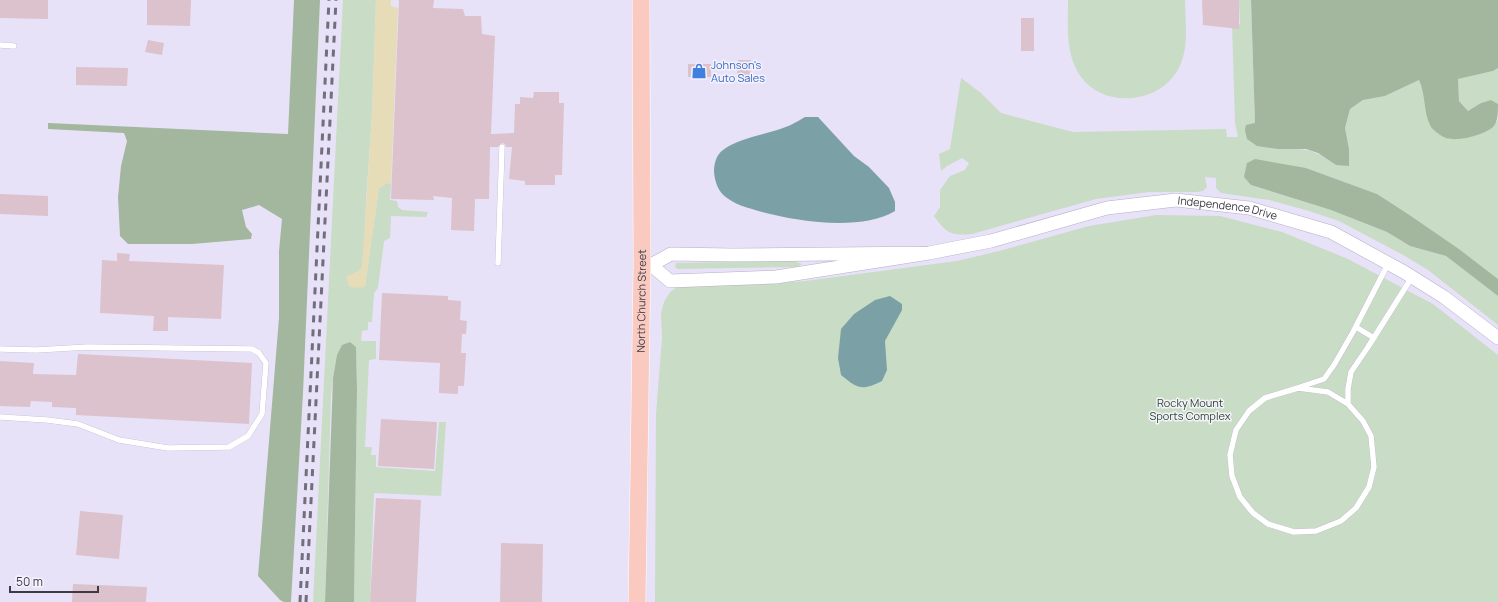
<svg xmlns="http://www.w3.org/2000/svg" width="1498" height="602" viewBox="0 0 1498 602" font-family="Manrope,sans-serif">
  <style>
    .green { fill: #c9dcc5 }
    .forest { fill: #a3b79e }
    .sand { fill: #e6dcb7 }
    .water { fill: #7ba1a6 }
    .building { fill: #dbc2cc }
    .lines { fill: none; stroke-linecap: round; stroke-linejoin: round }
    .service-casing { stroke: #b5afc4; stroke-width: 6 }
    .tertiary-casing { stroke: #b5afc4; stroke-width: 14 }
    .primary-casing { stroke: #fff; stroke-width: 18 }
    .service { stroke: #fff; stroke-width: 5.5 }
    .tertiary { stroke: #fff; stroke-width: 13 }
    .primary { stroke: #facac1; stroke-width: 17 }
    .rail { stroke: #726e7b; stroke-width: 3; stroke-dasharray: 7 7; stroke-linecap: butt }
    .labels { text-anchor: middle; stroke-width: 3; stroke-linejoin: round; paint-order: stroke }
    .shop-label { font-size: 11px; fill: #366cbe; stroke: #f5f1fe; text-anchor: start }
    .street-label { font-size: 11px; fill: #3d3a43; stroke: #f5f1fe }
    .park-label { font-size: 11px; fill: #294822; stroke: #f5f1fe }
  </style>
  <rect width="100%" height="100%" fill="#e8e2f8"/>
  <g class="green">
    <path d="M343 0H376L372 115 366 200 365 234 362 267 358 272 354 273 365 286 379 188 387 183 391 184 390 200 397 201 398 207 402 210 428 212 426 217 391 216 390 238 384 241 378 288 374 293 372 322H368V330L362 331 361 341H376V359L369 360 365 447H372L371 455H376V467L435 471 439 422H446L441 496 374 493 370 602H354L357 389 356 347 350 342 342 345C334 361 333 378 331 396L325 602H313Z"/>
    <path d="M1068 0H1185C1185 21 1189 43 1181 63 1166 103 1106 111 1081 77 1065 54 1068 26 1068 0Z"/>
    <path d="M1239 0H1251L1255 123 1278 149C1308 149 1311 148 1336 165L1349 149 1345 128 1350 109 1363 100 1385 96 1419 80 1423 88 1426 112 1493 127 1498 119V279L1459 249 1408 214 1377 194 1306 168 1251 185 1331 210 1387 232 1410 246 1446 256 1498 296V325L1428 270 1403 255 1339 221 1309 211 1269 200 1221 193 1216 188V178L1205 177 1207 187 1203 191 1197 192H1149L1096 199 972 234C951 236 946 233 934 216L940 207V190L950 176 965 170 969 163 962 158 947 166 941 171 939 154 950 149 961 78 981 93 1001 113 1073 132 1226 129 1227 137H1238L1235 123 1232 25 1240 24Z"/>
    <polygon points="1498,68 1498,104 1491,100 1481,103 1468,111 1459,101 1458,79 1493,71"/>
    <polygon points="1156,215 1220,216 1282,232 1348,259 1433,304 1498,355 1498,602 655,602 656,414 662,338 661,313 664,302 670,292 679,286 687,284 752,285 805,281 957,261 1003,250 1089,226"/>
    <polygon points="794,261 802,264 797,267 678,269 675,267 676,263"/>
  </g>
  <g class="forest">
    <polygon points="294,0 320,0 303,393 291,602 284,602 280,600 258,576 279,318 279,251 282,219 259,205 242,210 246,227 252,234 251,239 192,244 128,244 120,236 118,197 121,166 127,141 124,133 48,129 48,123 288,134"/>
    <path d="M1251 0H1498V68L1493 71 1458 79 1459 101 1468 111 1481 103 1491 100 1498 104C1498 112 1498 122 1493 127 1484 135 1457 142 1446 138 1442 137 1433 130 1431 127 1423 113 1426 94 1419 80L1385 96 1363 100 1350 109 1345 128 1349 149V166L1336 165 1318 153 1306 149H1278L1257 146 1247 139 1245 130 1246 125 1255 123Z"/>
    <polygon points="1255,159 1306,168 1377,194 1408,214 1459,249 1498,279 1498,296 1446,256 1410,246 1387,232 1331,210 1251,185 1244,177 1247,163"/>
    <polygon points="350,342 356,347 357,389 354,602 325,602 333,378 337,355 342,345"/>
  </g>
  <polygon class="sand" points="376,0 391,0 391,6 398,8 391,184 387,183 379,188 365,287 355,288 349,286 346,276 358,272 362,267 372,115"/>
  <g class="water">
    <path d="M805 117H818L854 156 869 167 889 188 895 202V211C861 232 791 221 755 210 745 207 735 204 727 198 718 192 715 182 714 172 714 164 716 155 723 150 739 138 764 135 783 128 790 126 798 121 805 117Z"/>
    <path d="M890 296 902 304V310L885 341 887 370 882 381C862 391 858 389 841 375L838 358 841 329 854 314 875 300Z"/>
  </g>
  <g class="building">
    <polygon points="0,0 48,0 48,19 0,18"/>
    <polygon points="147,0 191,0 190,26 147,25"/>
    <polygon points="399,0 434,0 433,8 463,9 465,16 481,16 482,34 495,36 491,134 514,133 515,104 520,104 520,97 533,98 534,92 559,92 559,103 564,103 562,175 555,175 555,185 525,185 525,181 509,179 512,147 506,147 505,144 502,143 498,147 490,147 489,199 475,199 474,231 451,230 452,198 433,196 434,200 391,199"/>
    <polygon points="1202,0 1239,0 1239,29 1203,25"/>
    <rect x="1021" y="18" width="13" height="33"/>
    <polygon points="148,40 164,43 162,55 145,52"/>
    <polygon points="738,60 751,60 750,78 737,78"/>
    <rect x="688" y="64" width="23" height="13"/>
    <polygon points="76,67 128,68 127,86 76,85"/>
    <polygon points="0,194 48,196 48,216 0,214"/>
    <polygon points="117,253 130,254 129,261 224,265 221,319 168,317 168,331 153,331 154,316 100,313 102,260 117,261"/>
    <polygon points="382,293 448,296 448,300 461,301 460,320 467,321 466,334 462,334 461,353 466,353 464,386 458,386 458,394 439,393 440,363 379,360"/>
    <polygon points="78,354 252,363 249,424 76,415 76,408 52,407 52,402 31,401 30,407 0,406 0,361 34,363 33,374 76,375"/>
    <polygon points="381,419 437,422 434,469 378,466"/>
    <polygon points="376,498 421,500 416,602 370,602"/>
    <polygon points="80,511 123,515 119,559 76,555"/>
    <polygon points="501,543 543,544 542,602 500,602"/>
    <polygon points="73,584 147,587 146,602 72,602"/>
  </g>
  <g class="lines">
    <g class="service-casing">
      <g id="service">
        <polyline points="0,45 14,46"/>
        <polyline points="498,263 502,147"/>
        <polyline points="1356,327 1374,338"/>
        <polyline points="0,349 36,350 88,347 252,349 259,353 266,363 262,414 248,436 229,447 168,448 119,440 78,424 47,420 0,417"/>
        <polyline points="1300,387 1324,379 1334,365 1353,332 1388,264"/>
        <polyline points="1348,404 1328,392 1298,388 1265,398 1249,411 1236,430 1230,455 1232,476 1240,497 1253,513 1268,524 1294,532 1316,531 1341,521 1356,508 1369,487 1374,467 1371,436 1363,421 1348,404 1348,389 1351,372 1368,347 1412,277"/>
      </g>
    </g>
    <g class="tertiary-casing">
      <g id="tertiary">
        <path id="s1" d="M929 253 733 255 671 254 651 265 670 281 776 277 929 253 991 241 1107 208 1176 200 1249 208 1331 232 1404 272 1444 297 1498 338"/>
      </g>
    </g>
    <g class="primary-casing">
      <g id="primary">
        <path id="s2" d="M637 602 642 264 641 0"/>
      </g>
    </g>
    <use href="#service" class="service"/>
    <use href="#tertiary" class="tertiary"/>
    <use href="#primary" class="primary"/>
    <g class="rail">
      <polyline points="300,602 329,0"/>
      <polyline points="306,602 336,0"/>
    </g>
  </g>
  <defs>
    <g id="shop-bare" transform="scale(1.2)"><path d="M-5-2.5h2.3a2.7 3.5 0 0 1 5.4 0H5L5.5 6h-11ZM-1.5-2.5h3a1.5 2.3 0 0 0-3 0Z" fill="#3f7fe0" stroke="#f5f1fe" stroke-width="2.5" paint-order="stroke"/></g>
  </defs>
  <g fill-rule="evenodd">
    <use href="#shop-bare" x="699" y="71"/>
  </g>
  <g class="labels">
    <g class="shop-label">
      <text x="711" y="69">Johnson's<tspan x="711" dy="13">Auto Sales</tspan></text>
    </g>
    <g class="street-label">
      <text dy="4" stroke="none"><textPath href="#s1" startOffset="872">Independence Drive</textPath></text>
      <text dy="4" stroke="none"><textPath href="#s2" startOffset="301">North Church Street</textPath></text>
    </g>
    <g class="park-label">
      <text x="1190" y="407">Rocky Mount<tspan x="1190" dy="13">Sports Complex</tspan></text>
    </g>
  </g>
  <path d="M10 586v6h88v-6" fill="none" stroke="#3d3a43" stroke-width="2"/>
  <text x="16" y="586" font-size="12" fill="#3d3a43" stroke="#f5f1fe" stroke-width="3" paint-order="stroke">50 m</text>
</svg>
